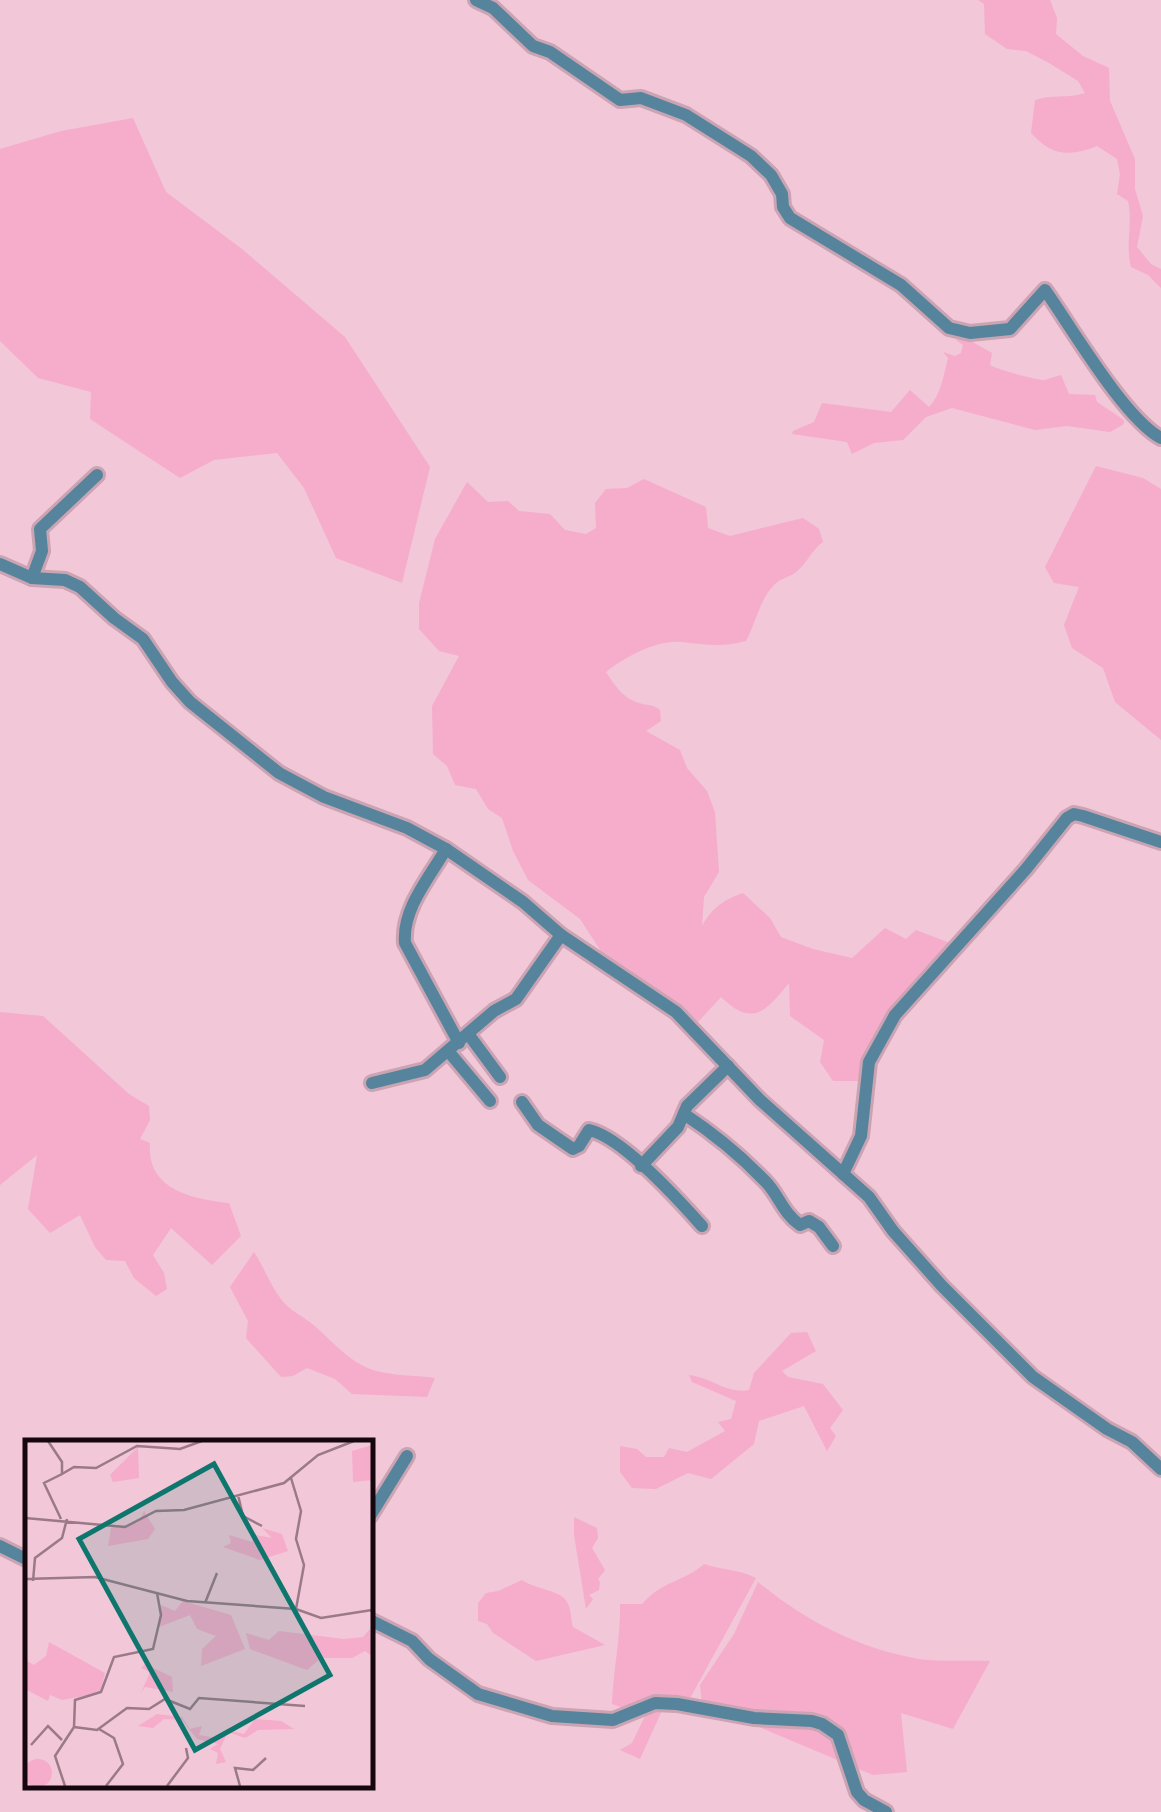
<svg xmlns="http://www.w3.org/2000/svg" width="1161" height="1812" viewBox="0 0 1161 1812" font-family="'Public Sans',sans-serif">
  <style>
    .green { fill: #f6accb }
    .lines { fill: none; stroke-linecap: round; stroke-linejoin: round }
    .minor-casing { stroke: #caa4b3; stroke-width: 18 }
    .minor { stroke: #55849c; stroke-width: 12 }
    .inset-road { fill: none; stroke: #9a7a87; stroke-width: 2.5 }
    .view { fill: #0f766e; fill-opacity: 0.15; stroke: #0f766e; stroke-width: 5 }
    .inset-edge { fill: none; stroke: #15070d; stroke-width: 5 }
  </style>
  <rect width="100%" height="100%" fill="#f2c7d8"/>
  <g class="green">
    <path d="M978 0H1050L1057 18 1056 34 1083 56 1109 68 1110 101 1135 159V189L1143 216 1137 247 1151 264 1161 269V288L1148 275 1131 267C1125 244 1133 224 1128 201L1117 194 1120 174 1117 159 1097 146C1069 157 1052 156 1031 133L1035 100C1052 94 1067 99 1085 93L1078 81 1049 63 1026 51 1007 49 985 34 984 4Z"/>
    <polygon points="133,118 166,192 242,249 345,337 430,467 402,583 336,558 304,488 277,453 214,460 180,478 90,419 91,392 38,378 0,341 0,149 61,131"/>
    <path d="M962 336 992 353 990 365C996 369 1038 381 1045 380 1051 378 1056 376 1061 375L1069 394 1095 395 1097 402 1124 420V424L1110 432 1067 426 1035 430 952 408 926 417 903 440 874 443 852 454 847 442 792 434 793 431 814 422 822 403 891 412 910 390 929 407C941 395 944 374 948 358L943 352 955 356 961 353 963 345 956 340Z"/>
    <polygon points="1096,466 1143,478 1161,489 1161,740 1115,702 1103,668 1072,648 1064,625 1079,587 1054,583 1045,567"/>
    <path d="M644 479 706 507 708 528 730 536 803 518 819 529 823 542C811 550 807 564 796 572 790 577 781 578 775 584 760 598 756 623 746 641 722 648 704 644 681 642 656 640 625 657 606 672 613 683 622 697 636 702 646 706 651 703 660 710L661 721 646 731 680 750 687 768 707 791 715 812 719 872 704 897 702 926C710 910 724 899 743 893L770 918 781 937 813 949 852 958 885 928 906 939 916 930 950 943 881 1030 858 1081H833L820 1062 824 1040 790 1016 789 983C766 1011 753 1028 721 997L698 1022 676 1002 608 962 580 919 528 880 513 851 502 818 488 809 476 789 455 785 447 766 433 754 432 706 459 656 439 651 419 629V603L435 539 467 482 488 502 508 501 519 511 550 514 565 530 586 534 596 528 595 503 606 489 627 488Z"/>
    <path d="M0 1012 43 1016 129 1094 149 1106 150 1120 140 1139 150 1143C146 1190 193 1199 229 1203L241 1236 212 1265 171 1228 153 1255 164 1273 167 1289 156 1296 134 1278 125 1261 106 1260 95 1247 80 1215 50 1233 28 1209 37 1155 0 1185Z"/>
    <path d="M254 1252C264 1267 270 1285 281 1299 290 1311 301 1315 311 1323 331 1339 348 1362 373 1370 392 1376 415 1375 435 1378L427 1397 352 1394 335 1379 307 1368 293 1376 281 1377 246 1338 248 1321 230 1287Z"/>
    <path d="M807 1332 816 1351 782 1371 788 1377 823 1384 843 1410 830 1428 836 1436 827 1451 804 1406 759 1421 754 1444 711 1479 688 1473 656 1489 632 1488 620 1472V1446L637 1449 646 1457H664L669 1448 687 1452 725 1431 718 1422 731 1419 736 1401 692 1382 689 1375C713 1378 726 1394 749 1390L754 1373 791 1333Z"/>
    <polygon points="574,1517 597,1528 598,1538 592,1548 605,1570 598,1579 600,1582 599,1590 589,1595 593,1599 586,1609 574,1535"/>
    <path d="M704 1564C722 1570 738 1569 756 1578L683 1711 664 1706 640 1759 620 1750 632 1743 645 1716 612 1704C613 1670 621 1637 620 1604H642C665 1579 684 1582 704 1564Z"/>
    <path d="M522 1580C534 1589 561 1590 567 1602 571 1608 571 1620 573 1627L605 1645 536 1661 493 1633 487 1624 478 1621V1603L486 1593 498 1591Z"/>
    <path d="M758 1582C806 1621 857 1648 919 1659 942 1662 967 1660 990 1661L953 1729 901 1713 907 1772 873 1775 702 1703 700 1685 734 1634Z"/>
  </g>
  <g class="lines">
    <g class="minor-casing">
      <g id="minor">
        <path d="M476 0 493 8 533 46 550 52 620 100 641 98 686 115 751 156 771 175 782 194 783 207 790 218 901 285 949 328 970 333 1010 329 1045 290C1072 328 1124 418 1161 438"/>
        <polyline points="0,564 32,578 65,580 80,587 114,618 143,639 172,682 190,702 279,773 324,797 407,828 446,849 523,902 561,935 676,1012 760,1100 869,1197 893,1231 942,1286 1033,1377 1107,1429 1132,1442 1161,1469"/>
        <polyline points="32,578 42,551 40,529 97,475"/>
        <path d="M446 849C429 878 402 909 405 943L459 1043"/>
        <polyline points="469,1035 500,1077"/>
        <polyline points="449,1052 490,1101"/>
        <polyline points="372,1083 425,1070 494,1011 516,999 561,935"/>
        <path d="M522 1102 538 1125 573 1149 579 1146 589 1130C622 1137 678 1199 702 1226"/>
        <path d="M684 1114C713 1133 741 1156 765 1181 779 1195 782 1212 800 1225L809 1221 819 1227 833 1246"/>
        <polyline points="641,1166 678,1127 687,1106 728,1066"/>
        <polyline points="843,1174 861,1136 869,1062 895,1015 1026,869 1067,818 1074,814 1083,816 1161,842"/>
        <polyline points="370,1516 407,1456"/>
        <polyline points="0,1546 28,1560"/>
        <polyline points="370,1620 412,1641 429,1659 478,1694 552,1716 613,1720 655,1703 677,1704 754,1718 812,1721 822,1724 838,1735 857,1792 864,1800 886,1812"/>
      </g>
    </g>
    <use href="#minor" class="minor"/>
  </g>
  <g transform="translate(25 1440)">
    <rect width="348" height="348" fill="#f2c7d8"/>
    <path d="M347 5V40L328 42 327 11ZM113 7 114 38 88 42 85 35ZM119 71 130 89 123 99 83 106 86 88 114 82ZM237 88 257 94 263 111 235 120 198 107 206 103 204 95 227 102 230 95 247 98ZM158 161 206 175 220 209 176 226 177 209 191 196 172 189 165 175 134 187 136 165 150 171ZM345 189 347 216 340 211 327 218H296L282 230 225 209 221 193 244 200 254 191 319 199 338 197ZM24 202 80 233 75 253 37 260 25 255 23 261 0 249V220L9 225 21 216ZM120 224 147 237 148 252 120 247 116 253 125 232 116 228ZM132 274 157 277 165 289 177 286 174 295 191 298 203 290 219 294 230 279 256 281 269 289 233 290 220 298 203 292 195 309 201 322 191 324 193 313 185 309 193 304 172 299 157 280 139 279 128 288 113 286ZM-1 333a14 14 0 1 1 28 0a14 14 0 1 1-28 0Z" fill="#f6accb"/>
    <path class="inset-road" d="M23 1 37 22V34L19 43 36 79M37 34 49 27 71 28 112 6 155 9 177 1M266 38 276 71 271 99 279 125 271 169M213 55 218 76 237 86M0 78 100 87 131 71 159 70 259 43 293 15 329 1M0 139 70 137 162 161 271 169 296 178 347 170M8 141 10 118 37 98 42 79M180 163 192 133M49 287 72 290 102 268 124 269 140 259 165 269 174 258 280 266M74 289 89 298 98 324 81 346M6 305 23 286 37 300M40 346 30 316 49 287 50 260 76 252 89 217 128 209 136 175 132 153M142 346 163 318 161 308M215 346 210 328 228 330 241 318"/>
    <path class="view" d="M189 24 305 235 170 310 54 99Z"/>
    <rect width="348" height="348" class="inset-edge"/>
  </g>
</svg>
